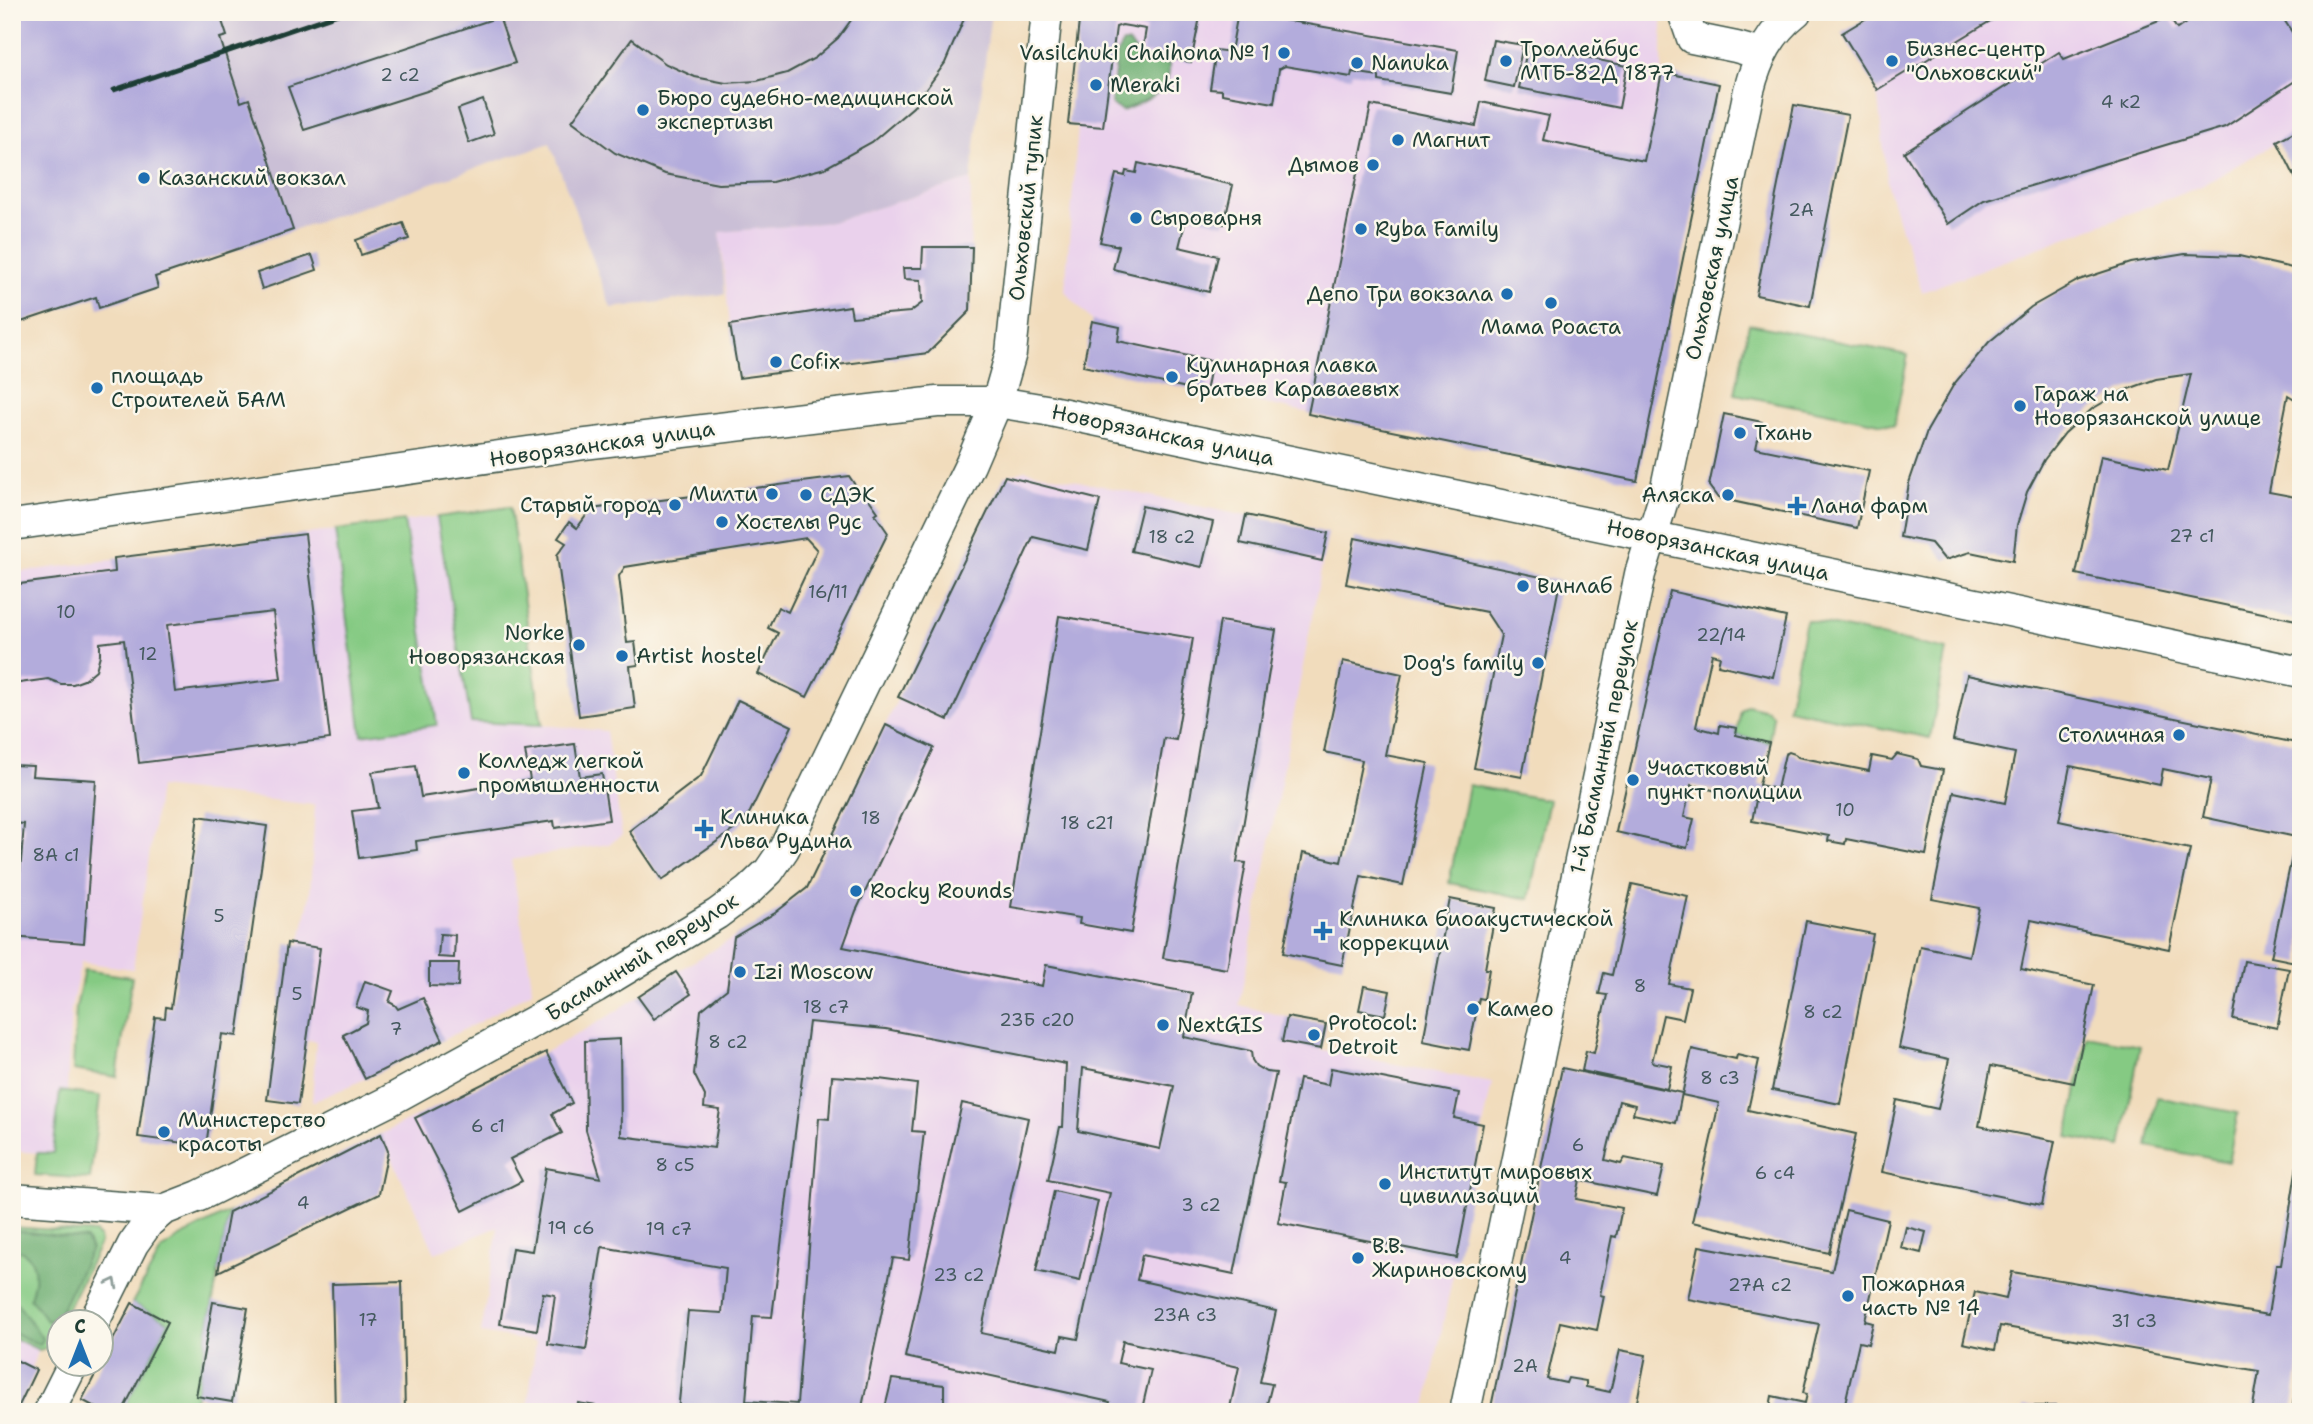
<svg xmlns="http://www.w3.org/2000/svg" width="2313" height="1424" viewBox="0 0 2313 1424" font-family="'Shantell Sans',sans-serif">
  <style>
    .built { fill: #ead1ec }
    .industrial { fill: #cabfd6 }
    .green { fill: #85ca83; stroke: #52845c; stroke-width: 2 }
    .forest { fill: #6cae71; stroke: #467652; stroke-width: 2 }
    .building { fill: #b3acdc; fill-rule: evenodd }
    .lines { fill: none; stroke-linecap: round; stroke-linejoin: round }
    .minor-casing { stroke: #3e5548; stroke-width: 33 }
    .minor { stroke: #fff; stroke-width: 30 }
    .rail { stroke: #1f3d34; stroke-width: 5 }
    .oneway { stroke: #8f9e9a }
    .poi-dot { fill: #1f6fb2; stroke: #fbf7ec; stroke-width: 2.5 }
    .labels { text-anchor: middle; stroke-width: 5; stroke-linejoin: round; paint-order: stroke }
    .number-label { font-size: 18px; fill: #44595e }
    .poi-label { font-size: 21px; fill: #1f3d34; stroke: #fbf7ec; text-anchor: start }
    .street-label { font-size: 21px; fill: #1f3d34; stroke: #fbf7ec }
  </style>
  <rect width="100%" height="100%" fill="#fbf7ec"/>
  <filter id="ink" filterUnits="userSpaceOnUse"><feTurbulence type="fractalNoise" baseFrequency=".0143" numOctaves="2"/><feDisplacementMap in="SourceGraphic" scale="14" xChannelSelector="R" yChannelSelector="G"/><feConvolveMatrix kernelMatrix="1 2 1 2 8 2 1 2 1" color-interpolation-filters="sRGB"/></filter>
  <filter id="wash" filterUnits="userSpaceOnUse"><feTurbulence type="fractalNoise" baseFrequency=".00686" numOctaves="4" result="noise"/><feDisplacementMap in="SourceGraphic" scale="28" xChannelSelector="R" yChannelSelector="G"/><feGaussianBlur stdDeviation="1.57" result="paint"/><feColorMatrix in="noise" values="0 0 0 0 0 0 0 0 0 0 0 0 0 0 0 0 0 1.4 0 .05"/><feComposite in="paint" operator="in"/></filter>
  <g filter="url(#wash)">
    <rect width="100%" height="100%" fill="#f1dcbc"/>
    <g class="built">
      <polygon points="1080,12 1662,12 1662,72 1719,84 1637,481 1083,366 1092,321 1065,291 1078,126 1068,124"/>
      <polygon points="2005,12 2301,12 2301,128 2202,186 1922,292 1888,189 1877,90"/>
      <polygon points="971,179 970,311 928,353 859,362 850,306 730,325 720,232 831,222"/>
      <polygon points="1025,470 1328,533 1239,1005 1287,1017 1283,1042 1492,1083 1425,1412 861,1412 893,1258 909,1259 924,1132 912,1131 917,1084 879,1079 840,1412 527,1412 536,1342 481,1333 498,1227 435,1253 381,1134 546,1052 607,1017 676,972 775,913 807,888 1005,476"/>
      <polygon points="510,507 542,725 606,731 622,835 609,844 511,860 531,978 532,991 481,1021 352,1085 312,1102 316,1041 307,1040 320,949 300,945 310,894 315,805 159,787 133,969 81,962 71,1010 67,1092 60,1091 53,1154 12,1151 12,573"/>
      <polygon points="12,1337 39,1350 31,1367 36,1370 16,1412 12,1412"/>
    </g>
    <polygon class="industrial" points="219,12 991,12 971,179 831,222 720,232 725,294 611,308 550,143 293,230 249,100 241,102 228,63 220,38 227,36"/>
    <g class="green">
      <polygon points="1749,324 1908,355 1894,426 1735,394"/>
      <polygon points="510,507 542,725 471,722 437,517"/>
      <polygon points="404,521 437,725 362,735 335,530"/>
      <polygon points="1806,620 1947,650 1930,738 1788,709"/>
      <polygon points="1747,705 1767,710 1773,716 1769,743 1736,735 1741,711"/>
      <polygon points="1468,785 1549,800 1529,899 1449,883"/>
      <polygon points="84,970 132,977 117,1077 73,1070 76,1008"/>
      <polygon points="2087,1036 2140,1046 2121,1147 2068,1137"/>
      <polygon points="60,1091 100,1096 90,1179 35,1175 37,1153 53,1153"/>
      <polygon points="2157,1097 2238,1113 2228,1162 2147,1146"/>
      <polygon points="229,1212 193,1412 122,1412 168,1322 132,1303 161,1251 178,1238"/>
      <polygon points="12,1227 95,1233 99,1237 100,1243 48,1348 39,1350 12,1337"/>
    </g>
    <g class="forest">
      <path d="M1123 43H1129L1140 57 1169 64C1172 92 1144 102 1122 111L1111 104 1117 53Z"/>
      <path d="M12 1230 86 1239 91 1249 57 1319 47 1321 30 1298C37 1277 39 1253 12 1249Z"/>
      <polygon points="12,1303 17,1303 43,1339 40,1345 12,1332"/>
    </g>
    <g id="blocks">
      <g class="building">
        <polygon points="12,12 219,12 227,36 220,38 228,63 241,102 249,99 293,230 155,277 158,288 99,308 96,297 12,325"/>
        <polygon points="857,12 967,12 945,63 913,107 872,142 825,168 772,182 718,184 665,174 615,153 572,121 632,39 666,64 695,77 726,83 757,81 787,73 815,58 838,38"/>
        <polygon points="1080,12 1201,12 1191,62 1142,53 1146,29 1122,25 1116,27 1103,127 1068,124"/>
        <polygon points="1238,12 1458,50 1451,93 1379,81 1379,76 1352,72 1351,77 1285,66 1279,69 1274,103 1222,94 1222,90 1210,89 1216,50 1231,52"/>
        <polygon points="1877,12 2005,12 1877,90 1842,33"/>
        <polygon points="2185,12 2245,12 2251,21 2267,12 2279,12 2301,46 2301,77 2225,127 1984,200 1948,224 1904,152 2059,52 2064,59 2169,17 2177,29 2189,21"/>
        <polygon points="499,17 515,63 304,130 288,87"/>
        <polygon points="1493,40 1523,45 1514,87 1485,81"/>
        <polygon points="1528,45 1627,66 1619,108 1519,88"/>
        <polygon points="1662,72 1719,84 1637,481 1308,414 1371,105 1476,126 1481,102 1549,116 1543,140 1644,161"/>
        <polygon points="483,100 494,134 469,143 458,109"/>
        <polygon points="1794,105 1848,115 1810,306 1756,295"/>
        <polygon points="2301,128 2301,189 2277,141"/>
        <polygon points="1138,163 1233,185 1224,224 1187,215 1179,247 1218,256 1209,292 1113,269 1119,246 1100,242 1116,174 1125,176 1126,171 1136,173"/>
        <polygon points="403,223 409,239 361,255 356,240"/>
        <polygon points="923,247 972,247 970,311 928,353 739,378 730,325 850,306 852,317 910,312 922,303 921,280 904,279 903,268 922,268"/>
        <polygon points="2185,254 2239,256 2301,270 2301,403 2288,395 2269,492 2301,498 2301,621 2076,574 2101,456 2168,470 2191,374 2156,379 2123,391 2092,409 2065,433 2044,460 2027,492 2017,525 2013,561 1970,552 1945,560 1931,543 1900,537 1909,483 1927,431 1954,384 1989,342 2031,307 2079,280 2131,263"/>
        <polygon points="312,255 317,270 262,289 257,273"/>
        <polygon points="1092,321 1120,327 1118,341 1212,361 1206,392 1083,366"/>
        <polygon points="1724,414 1762,422 1756,448 1869,471 1857,528 1718,498 1709,486"/>
        <polygon points="849,476 863,497 866,495 878,512 875,514 888,533 807,697 758,674 778,633 768,628 778,607 788,612 817,550 806,538 625,567 619,576 627,643 635,642 638,665 630,666 635,708 579,716 557,555 566,543 558,538 569,522 577,528 591,509"/>
        <polygon points="1005,476 1100,500 1088,550 1033,537 948,720 898,697"/>
        <polygon points="1142,506 1213,522 1202,567 1131,551"/>
        <polygon points="1246,515 1328,533 1322,561 1240,543"/>
        <path d="M305 534 330 739 139 763 124 640 100 643V655L96 670 84 680 73 684H61L48 679 12 684V585L115 572 114 558ZM273 612 281 679 175 692 167 625Z"/>
        <polygon points="1355,538 1560,581 1522,777 1474,768 1501,635 1494,624 1486,612 1346,584"/>
        <polygon points="1670,591 1786,617 1773,677 1718,665 1720,656 1712,654 1696,727 1719,733 1720,725 1737,728 1736,735 1769,743 1759,785 1777,789 1785,754 1789,752 1795,754 1798,757 1869,771 1872,756 1892,760 1897,754 1918,759 1921,766 1943,770 1926,855 1846,839 1845,844 1828,841 1829,836 1752,821 1756,800 1691,785 1684,817 1694,819 1687,848 1616,832"/>
        <polygon points="1059,616 1193,638 1176,740 1164,738 1131,933 1079,924 1080,918 1011,907"/>
        <polygon points="1220,621 1276,630 1237,862 1246,863 1227,969 1163,958"/>
        <polygon points="1343,661 1402,674 1385,755 1428,763 1403,885 1361,876 1342,965 1283,953 1303,853 1341,862 1362,760 1324,752"/>
        <polygon points="1967,675 2301,744 2301,963 2271,957 2296,837 2203,817 2211,779 2163,769 2160,785 2070,766 2059,821 2190,849 2169,949 2031,920 2021,969 2094,985 2074,1083 1991,1066 1979,1126 2055,1141 2042,1205 1882,1172 1897,1100 1938,1109 1949,1059 1899,1048 1920,946 1969,956 1979,908 1932,899 1954,792 2005,803 2015,753 1953,740"/>
        <polygon points="738,700 792,726 750,812 739,826 662,880 629,831 701,776"/>
        <path d="M886 725 934 748 856 911 843 947 1042 986 1046 965 1192 993 1184 1037 1251 1051 1252 1060 1256 1066 1266 1072 1276 1073 1234 1274 1142 1255 1137 1280 1276 1311 1260 1382 1272 1384 1265 1412H1229L1239 1367 1123 1341 1118 1363 1151 1370 1142 1409 1148 1412H1107L1110 1402 905 1357 962 1103 1028 1118 981 1333 1059 1350 1062 1336 1078 1339 1110 1193 1048 1180 1060 1127H1063L1066 1064 886 1029 809 1022 772 1317 753 1316 746 1401 797 1404 819 1118 829 1119 832 1076 879 1079 917 1084 912 1131 924 1132 909 1260 893 1258 861 1412H678L688 1311 722 1313 726 1268 602 1247 586 1350 548 1344 555 1295 543 1293 537 1330 500 1324 512 1248 532 1251 546 1168 601 1178 586 1130 585 1041 620 1039 621 1136 714 1148 720 1110 704 1108 705 1096 694 1074 701 1010 727 989 734 937 775 913 807 888ZM1083 1068 1174 1086 1160 1149 1078 1131Z"/>
        <polygon points="575,744 580,777 602,774 609,820 555,828 554,821 416,841 417,850 359,858 352,811 378,808 372,772 416,766 421,797 530,780 525,751"/>
        <polygon points="12,765 33,766 32,776 96,780 84,943 12,937 12,885 19,886 24,824 12,823"/>
        <polygon points="198,816 267,826 237,1036 222,1034 206,1146 138,1137 155,1017 165,1018 166,1007 171,1008"/>
        <polygon points="1632,884 1688,896 1669,984 1690,988 1683,1019 1663,1015 1652,1062 1672,1066 1667,1089 1582,1071 1586,1051 1594,1053 1607,995 1599,994 1604,973 1612,975"/>
        <polygon points="1450,899 1496,908 1485,969 1489,969 1484,999 1479,998 1469,1050 1423,1041"/>
        <polygon points="1806,921 1873,934 1840,1104 1772,1090"/>
        <polygon points="440,934 455,935 454,958 438,957"/>
        <polygon points="287,943 320,948 298,1104 267,1100"/>
        <polygon points="2244,961 2289,969 2277,1028 2233,1019"/>
        <polygon points="429,963 459,963 458,987 429,986"/>
        <polygon points="676,972 691,994 654,1019 638,997"/>
        <polygon points="365,981 393,991 389,1002 395,1005 398,1009 423,998 443,1040 365,1079 343,1035 366,1023 368,1011 356,1007"/>
        <polygon points="1364,986 1390,991 1385,1015 1359,1010"/>
        <polygon points="1287,1017 1326,1024 1321,1049 1282,1042"/>
        <polygon points="1692,1049 1736,1059 1737,1055 1759,1060 1748,1110 1856,1134 1829,1253 1692,1222 1719,1103 1682,1095"/>
        <polygon points="546,1052 572,1103 552,1114 562,1133 510,1159 522,1181 463,1211 415,1118"/>
        <polygon points="1331,1068 1459,1093 1454,1118 1483,1124 1457,1258 1278,1223 1286,1182 1279,1181 1299,1079 1328,1085"/>
        <polygon points="1562,1068 1682,1093 1676,1123 1633,1114 1635,1105 1619,1101 1605,1160 1621,1164 1625,1158 1664,1166 1657,1196 1580,1180 1576,1199 1622,1208 1616,1237 1612,1236 1600,1295 1604,1296 1597,1330 1560,1322 1547,1379 1566,1383 1568,1378 1586,1381 1586,1387 1610,1392 1620,1350 1646,1355 1635,1412 1490,1412"/>
        <polygon points="381,1134 388,1151 379,1194 218,1272 229,1212"/>
        <polygon points="2299,1153 2301,1350 2292,1412 2252,1412 2259,1371 2000,1326 1995,1350 1963,1343 1975,1292 2006,1299 2012,1272 2268,1315 2276,1265 2281,1265"/>
        <polygon points="1054,1191 1098,1201 1080,1281 1036,1271"/>
        <polygon points="1846,1210 1888,1220 1865,1321 1873,1323 1868,1344 1859,1342 1843,1412 1769,1412 1772,1396 1805,1403 1807,1394 1803,1393 1819,1324 1688,1299 1699,1246 1832,1271"/>
        <polygon points="1906,1227 1926,1232 1921,1253 1901,1248"/>
        <polygon points="402,1282 405,1412 335,1412 332,1284"/>
        <polygon points="213,1302 248,1308 232,1402 196,1396"/>
        <polygon points="132,1303 168,1322 122,1412 104,1412 82,1400"/>
        <polygon points="12,1358 36,1370 16,1412 12,1412"/>
        <polygon points="892,1379 944,1385 944,1412 884,1412"/>
        <polygon points="578,1403 622,1410 622,1412 576,1412"/>
        <rect x="2023" y="1406" width="34" height="6"/>
      </g>
    </g>
  </g>
  <g filter="url(#ink)">
    <use href="#blocks" fill-opacity="0" stroke="#3e5548" stroke-width="2"/>
    <g class="lines">
      <g class="minor-casing">
        <g id="minor">
          <polyline points="1683,12 1692,38 1736,47 1761,54"/>
          <polyline points="12,525 585,444 937,402 997,402 1046,410 2301,672"/>
          <polyline points="12,1199 163,1210"/>
          <polyline points="94,1322 133,1244 148,1223 163,1210 199,1196 387,1102 596,987 717,914 748,891 769,871 784,849 970,465 997,402 1011,353 1047,12"/>
          <polyline points="49,1412 73,1364"/>
          <path d="M1465 1412 1640 574 1664 497 1749 90C1757 59 1770 32 1796 12"/>
        </g>
      </g>
      <use href="#minor" class="minor"/>
      <polyline class="rail" points="114,90 344,12"/>
    </g>
    <defs><path id="oneway-chevron" d="M-2-3.5L2.5 0L-2 3.5" fill="none" stroke-width="1.6" stroke-linecap="round" stroke-linejoin="round" transform="scale(1.75)"/></defs>
    <use class="oneway" href="#oneway-chevron" transform="translate(113 1283) rotate(-63)"/>
  </g>
  <g class="poi-dot">
    <circle cx="1284" cy="53" r="7"/>
    <circle cx="1506" cy="61" r="7"/>
    <circle cx="1892" cy="61" r="7"/>
    <circle cx="1357" cy="63" r="7"/>
    <circle cx="1096" cy="85" r="7"/>
    <circle cx="643" cy="110" r="7"/>
    <circle cx="1398" cy="140" r="7"/>
    <circle cx="1373" cy="165" r="7"/>
    <circle cx="144" cy="178" r="7"/>
    <circle cx="1136" cy="218" r="7"/>
    <circle cx="1361" cy="229" r="7"/>
    <circle cx="1507" cy="294" r="7"/>
    <circle cx="1551" cy="303" r="7"/>
    <circle cx="776" cy="362" r="7"/>
    <circle cx="1172" cy="377" r="7"/>
    <circle cx="97" cy="388" r="7"/>
    <circle cx="2020" cy="406" r="7"/>
    <circle cx="1740" cy="433" r="7"/>
    <circle cx="772" cy="494" r="7"/>
    <circle cx="806" cy="495" r="7"/>
    <circle cx="1728" cy="495" r="7"/>
    <circle cx="675" cy="505" r="7"/>
    <path d="M1793.5 495.5h7v7h7v7h-7v7h-7v-7h-7v-7h7z"/>
    <circle cx="722" cy="522" r="7"/>
    <circle cx="1523" cy="586" r="7"/>
    <circle cx="579" cy="645" r="7"/>
    <circle cx="622" cy="656" r="7"/>
    <circle cx="1538" cy="663" r="7"/>
    <circle cx="2179" cy="735" r="7"/>
    <circle cx="464" cy="773" r="7"/>
    <circle cx="1633" cy="780" r="7"/>
    <path d="M700.5 818.5h7v7h7v7h-7v7h-7v-7h-7v-7h7z"/>
    <circle cx="856" cy="891" r="7"/>
    <path d="M1319.5 920.5h7v7h7v7h-7v7h-7v-7h-7v-7h7z"/>
    <circle cx="740" cy="972" r="7"/>
    <circle cx="1473" cy="1009" r="7"/>
    <circle cx="1163" cy="1025" r="7"/>
    <circle cx="1314" cy="1035" r="7"/>
    <circle cx="164" cy="1132" r="7"/>
    <circle cx="1385" cy="1184" r="7"/>
    <circle cx="1358" cy="1258" r="7"/>
    <circle cx="1848" cy="1296" r="7"/>
  </g>
  <g class="labels">
    <g class="number-label">
      <text x="400" y="81">2 с2</text>
      <text x="2121" y="108">4 к2</text>
      <text x="1801" y="216">2А</text>
      <text x="2192" y="542">27 с1</text>
      <text x="1172" y="543">18 с2</text>
      <text x="828" y="598">16/11</text>
      <text x="66" y="618">10</text>
      <text x="1721" y="641">22/14</text>
      <text x="148" y="660">12</text>
      <text x="1845" y="816">10</text>
      <text x="871" y="824">18</text>
      <text x="1087" y="829">18 с21</text>
      <text x="56" y="861">8А с1</text>
      <text x="219" y="922">5</text>
      <text x="1640" y="992">8</text>
      <text x="297" y="1000">5</text>
      <text x="826" y="1013">18 с7</text>
      <text x="1823" y="1018">8 с2</text>
      <text x="1037" y="1026">23Б с20</text>
      <text x="396" y="1035">7</text>
      <text x="728" y="1048">8 с2</text>
      <text x="1720" y="1084">8 с3</text>
      <text x="488" y="1132">6 с1</text>
      <text x="1578" y="1151">6</text>
      <text x="675" y="1171">8 с5</text>
      <text x="1775" y="1179">6 с4</text>
      <text x="303" y="1209">4</text>
      <text x="1201" y="1211">3 с2</text>
      <text x="571" y="1234">19 с6</text>
      <text x="669" y="1235">19 с7</text>
      <text x="1565" y="1264">4</text>
      <text x="959" y="1281">23 с2</text>
      <text x="1760" y="1291">27А с2</text>
      <text x="1185" y="1321">23А с3</text>
      <text x="368" y="1326">17</text>
      <text x="2134" y="1327">31 с3</text>
      <text x="1525" y="1372">2А</text>
    </g>
    <g class="poi-label">
      <text x="1520" y="56">Троллейбус<tspan x="1520" dy="24">МТБ-82Д 1877</tspan></text>
      <text x="1906" y="56">Бизнес-центр<tspan x="1906" dy="24">"Ольховский"</tspan></text>
      <text x="1270" y="60" text-anchor="end">Vasilchuki Chaihona № 1</text>
      <text x="1371" y="70">Nanuka</text>
      <text x="1110" y="92">Meraki</text>
      <text x="657" y="105">Бюро судебно-медицинской<tspan x="657" dy="24">экспертизы</tspan></text>
      <text x="1412" y="147">Магнит</text>
      <text x="1359" y="172" text-anchor="end">Дымов</text>
      <text x="158" y="185">Казанский вокзал</text>
      <text x="1150" y="225">Сыроварня</text>
      <text x="1375" y="236">Ryba Family</text>
      <text x="1493" y="301" text-anchor="end">Депо Три вокзала</text>
      <text x="1551" y="334" text-anchor="middle">Мама Роаста</text>
      <text x="790" y="369">Cofix</text>
      <text x="1186" y="372">Кулинарная лавка<tspan x="1186" dy="24">братьев Караваевых</tspan></text>
      <text x="111" y="383">площадь<tspan x="111" dy="24">Строителей БАМ</tspan></text>
      <text x="2034" y="401">Гараж на<tspan x="2034" dy="24">Новорязанской улице</tspan></text>
      <text x="1754" y="440">Тхань</text>
      <text x="758" y="501" text-anchor="end">Милти</text>
      <text x="820" y="502">СДЭК</text>
      <text x="1714" y="502" text-anchor="end">Аляска</text>
      <text x="661" y="512" text-anchor="end">Старый город</text>
      <text x="1811" y="513">Лана фарм</text>
      <text x="736" y="529">Хостелы Рус</text>
      <text x="1537" y="593">Винлаб</text>
      <text x="565" y="640" text-anchor="end">Norke<tspan x="565" dy="24">Новорязанская</tspan></text>
      <text x="636" y="663">Artist hostel</text>
      <text x="1524" y="670" text-anchor="end">Dog's family</text>
      <text x="2165" y="742" text-anchor="end">Столичная</text>
      <text x="478" y="768">Колледж легкой<tspan x="478" dy="24">промышленности</tspan></text>
      <text x="1647" y="775">Участковый<tspan x="1647" dy="24">пункт полиции</tspan></text>
      <text x="720" y="824">Клиника<tspan x="720" dy="24">Льва Рудина</tspan></text>
      <text x="870" y="898">Rocky Rounds</text>
      <text x="1339" y="926">Клиника биоакустической<tspan x="1339" dy="24">коррекции</tspan></text>
      <text x="754" y="979">Izi Moscow</text>
      <text x="1487" y="1016">Камео</text>
      <text x="1328" y="1030">Protocol:<tspan x="1328" dy="24">Detroit</tspan></text>
      <text x="1177" y="1032">NextGIS</text>
      <text x="178" y="1127">Министерство<tspan x="178" dy="24">красоты</tspan></text>
      <text x="1399" y="1179">Институт мировых<tspan x="1399" dy="24">цивилизаций</tspan></text>
      <text x="1372" y="1253">В.В.<tspan x="1372" dy="24">Жириновскому</tspan></text>
      <text x="1862" y="1291">Пожарная<tspan x="1862" dy="24">часть № 14</tspan></text>
    </g>
    <g class="street-label">
      <text transform="translate(1026 208) rotate(-84)" y="7">Ольховский тупик</text>
      <text transform="translate(1712 268) rotate(-78)" y="7">Ольховская улица</text>
      <text transform="translate(1163 435) rotate(12)" y="7">Новорязанская улица</text>
      <text transform="translate(602 444) rotate(-8)" y="7">Новорязанская улица</text>
      <text transform="translate(1718 550) rotate(12)" y="7">Новорязанская улица</text>
      <text transform="translate(1604 747) rotate(-78)" y="7">1-й Басманный переулок</text>
      <text transform="translate(642 957) rotate(-32)" y="7">Басманный переулок</text>
    </g>
  </g>
  <rect width="2313" height="1424" fill="none" stroke="#fbf7ec" stroke-width="42"/>
  <g transform="translate(80 1343)"><circle r="33" fill="#fbf7ec" stroke="#a3ada2" stroke-width="2"/>
  <path d="M0-5L12 26L0 18L-12 26Z" fill="#1f6fb2"/>
  <text y="-10" font-size="19" font-weight="bold" text-anchor="middle" fill="#1f3d34">С</text>
  </g>
</svg>
